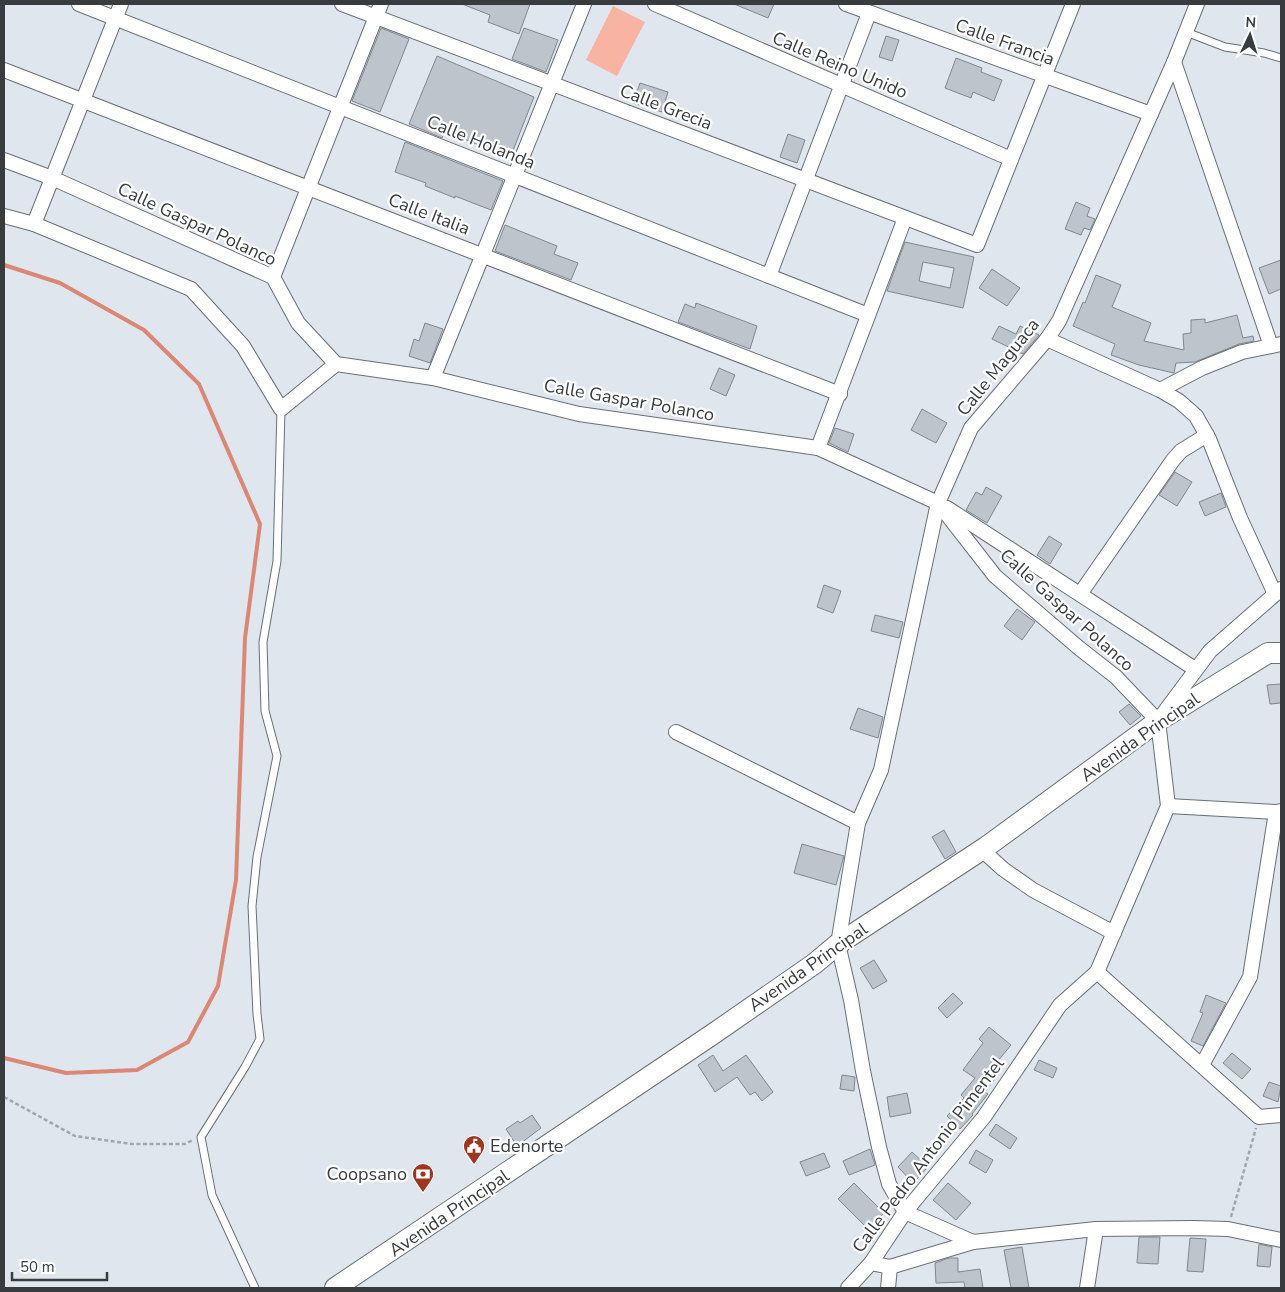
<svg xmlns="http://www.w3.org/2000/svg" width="1285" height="1292" viewBox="0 0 1285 1292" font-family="'Nunito Sans',sans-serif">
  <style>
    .green { fill: #f9b3a3 }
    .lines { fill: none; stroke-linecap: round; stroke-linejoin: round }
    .stream { stroke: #db8775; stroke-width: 4 }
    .building { fill: #bec4cc; stroke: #81878e; fill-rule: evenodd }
    .lane-casing { stroke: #696f76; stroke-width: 9 }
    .street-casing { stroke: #696f76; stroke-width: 16 }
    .secondary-casing { stroke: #696f76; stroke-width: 22 }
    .path { stroke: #a1a7ad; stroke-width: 2.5; stroke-dasharray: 4 2.5; stroke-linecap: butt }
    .lane { stroke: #fff; stroke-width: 7 }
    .street { stroke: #fff; stroke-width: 14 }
    .secondary { stroke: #fff; stroke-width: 20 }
    .labels { text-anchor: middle; stroke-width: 4.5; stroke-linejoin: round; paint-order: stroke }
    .street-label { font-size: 18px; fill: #393c3f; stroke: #fff }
    .poi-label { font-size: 18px; fill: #393c3f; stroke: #fff; text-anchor: start }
  </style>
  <rect width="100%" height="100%" fill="#dfe6ee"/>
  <polygon class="green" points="613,6 645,22 617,76 586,60"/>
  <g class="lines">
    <polyline class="stream" points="4,265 60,283 144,330 199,384 260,524 245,638 236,880 218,986 188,1042 137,1070 66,1073 4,1058"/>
  </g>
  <g class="building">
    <polygon points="462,4 530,4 519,34 488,22 490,15"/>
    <polygon points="734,4 774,4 768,18"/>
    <polygon points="381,28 409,39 380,112 352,101"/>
    <polygon points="524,28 558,40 546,72 512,59"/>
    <polygon points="886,36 899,40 892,61 879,57"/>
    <polygon points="437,56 534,97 510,158 445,131 442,138 409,124"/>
    <polygon points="956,58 982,68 981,72 1002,80 994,101 973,92 971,98 945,88"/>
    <polygon points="640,83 668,92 662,112 633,103"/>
    <polygon points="788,134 805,140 797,163 780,157"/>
    <polygon points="405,142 503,181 491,210 455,196 455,198 425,186 426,183 395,172"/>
    <polygon points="1076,202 1090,208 1087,216 1095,219 1090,230 1084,228 1081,235 1065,229"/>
    <polygon points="505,225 557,246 554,254 578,263 571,280 495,251"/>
    <path d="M905 242 974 257 963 308 887 291ZM923 262 954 268 950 288 919 281Z"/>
    <polygon points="1281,260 1281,289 1269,294 1259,268"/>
    <polygon points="992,269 1020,288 1007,306 979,288"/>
    <polygon points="1096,275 1121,285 1112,307 1151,323 1144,341 1184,350 1183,334 1191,333 1191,320 1205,319 1205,323 1237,315 1243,338 1253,336 1254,341 1239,344 1195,362 1176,363 1174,373 1139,365 1111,355 1115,344 1073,326 1083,302 1085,303"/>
    <polygon points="696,303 757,326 750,349 678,322 685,304 695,308"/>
    <polygon points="425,323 443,329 430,363 409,356 414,339 419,341"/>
    <polygon points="999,326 1016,334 1020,326 1039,335 1023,354 992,339"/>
    <polygon points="719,368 735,375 726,396 710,389"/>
    <polygon points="922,409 947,423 936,443 911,430"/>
    <polygon points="835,428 854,434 848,452 829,443"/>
    <polygon points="1175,472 1192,482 1177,506 1159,495"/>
    <polygon points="986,487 1002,496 987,523 966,510 976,492 982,495"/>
    <polygon points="1221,493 1226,507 1205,516 1199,502"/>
    <polygon points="1049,536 1062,544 1050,564 1037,555"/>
    <polygon points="824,585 841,591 833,613 817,607"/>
    <polygon points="1017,609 1035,622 1022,640 1004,626"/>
    <polygon points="875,615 903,622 899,638 871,631"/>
    <polygon points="1281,684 1281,703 1270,704 1267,685"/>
    <polygon points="1129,704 1141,716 1130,725 1119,712"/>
    <polygon points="858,708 883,717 878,738 850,729"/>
    <polygon points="944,830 956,852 945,859 932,837"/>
    <polygon points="802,844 844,856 836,885 794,873"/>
    <polygon points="874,960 887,981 873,989 860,968"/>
    <polygon points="953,993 963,1003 947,1018 938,1008"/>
    <polygon points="1206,995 1226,1003 1203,1046 1191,1041 1203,1013 1200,1012"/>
    <polygon points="989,1027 1011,1045 993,1067 1000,1072 985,1092 988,1094 972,1114 973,1115 960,1129 947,1116 964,1098 961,1095 975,1078 963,1070 983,1043 979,1039"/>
    <polygon points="1232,1053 1251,1069 1242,1079 1223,1063"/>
    <polygon points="713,1055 723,1071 746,1055 773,1092 762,1101 755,1092 750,1095 737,1077 715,1092 698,1065"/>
    <polygon points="1039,1060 1057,1068 1053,1078 1034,1070"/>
    <polygon points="842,1075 855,1077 854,1091 840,1089"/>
    <polygon points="1269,1082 1281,1086 1278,1102 1263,1096"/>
    <polygon points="907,1093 911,1113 890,1117 887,1097"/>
    <polygon points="532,1115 541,1128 517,1146 506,1129 518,1121 520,1123"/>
    <polygon points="996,1124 1017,1138 1010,1149 989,1135"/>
    <polygon points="870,1149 875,1165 849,1175 843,1161"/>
    <polygon points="976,1150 993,1160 986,1173 969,1163"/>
    <polygon points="912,1152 928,1167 913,1183 898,1167"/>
    <polygon points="824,1153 830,1167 806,1176 800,1162"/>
    <polygon points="854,1183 884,1213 868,1229 838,1199"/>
    <polygon points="948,1183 971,1203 956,1220 933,1200"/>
    <polygon points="1139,1237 1160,1237 1158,1264 1137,1263"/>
    <polygon points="1190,1238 1206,1239 1203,1272 1187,1271"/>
    <polygon points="1259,1244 1272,1247 1270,1267 1257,1266"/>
    <polygon points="1022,1247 1029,1288 1011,1288 1004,1250"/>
    <polygon points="949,1258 958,1258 958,1272 980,1269 983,1288 965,1288 964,1282 936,1283 935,1263"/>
  </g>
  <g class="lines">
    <g class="lane-casing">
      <g id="lane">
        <polyline points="1186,32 1225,47 1264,53 1281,58"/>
        <polyline points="255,1288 212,1195 201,1137 245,1067 260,1039 257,1014 252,906 257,857 277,756 265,711 263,642 277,561 281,409"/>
      </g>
    </g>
    <g class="street-casing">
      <g id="street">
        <polyline points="79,4 868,315"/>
        <polyline points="342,4 977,245 1073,4"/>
        <polyline points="655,4 1011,159"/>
        <polyline points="846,4 1151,114"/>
        <polyline points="1197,4 1174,62 1059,321 1047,339 971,428 938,503 881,770 858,823 838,944 851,1000 863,1071 879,1147 889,1184 905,1212 973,1242 1096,1229 1193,1228 1228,1229 1281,1240"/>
        <polyline points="1174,62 1271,346"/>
        <polyline points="4,70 840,394"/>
        <polyline points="4,160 52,178 273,277 298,323 336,364 433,378 579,414 818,448 938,503 995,576 1079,648 1116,677 1158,721"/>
        <polyline points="4,216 34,224 191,289 243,346 281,409 336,364"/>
        <polyline points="34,224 121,4"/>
        <polyline points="769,276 869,13"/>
        <polyline points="273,277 381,4"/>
        <polyline points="1047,339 1160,390 1179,401 1196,416 1209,439 1240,518 1275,594"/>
        <polyline points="433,378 584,4"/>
        <polyline points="1160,390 1202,368 1242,352 1281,344"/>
        <polyline points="818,448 905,218"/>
        <polyline points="947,508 1195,669"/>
        <polyline points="1080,594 1173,460 1181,451 1207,435"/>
        <polyline points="1163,714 1210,651 1281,589"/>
        <polyline points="676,732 858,823"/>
        <polyline points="1168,806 1276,812 1281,811"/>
        <polyline points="982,850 1003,869 1033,890 1114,933"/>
        <polyline points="1097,972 1259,1117 1281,1115"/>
        <polyline points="1202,1065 1250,977 1276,812"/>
        <polyline points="871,1263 890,1267 973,1242"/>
        <polyline points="848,1288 871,1263 905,1212 984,1117 1060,1005 1097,972 1168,806 1158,721"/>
        <polyline points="888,1288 890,1267"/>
        <polyline points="1087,1288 1096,1229"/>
      </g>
    </g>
    <g class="secondary-casing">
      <polyline id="secondary" points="335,1288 713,1034 814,964 838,944 986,847 1158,721 1268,653 1281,653"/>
    </g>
    <g class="path">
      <polyline points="4,1097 75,1136 132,1144 185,1144 193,1140"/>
      <polyline points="1231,1217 1256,1128"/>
    </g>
    <use href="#lane" class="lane"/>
    <use href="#street" class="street"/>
    <use href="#secondary" class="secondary"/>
  </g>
  <defs>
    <g id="civic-pin" transform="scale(1.125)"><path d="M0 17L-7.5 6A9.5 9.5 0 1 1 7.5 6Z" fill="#9f3620" stroke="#fff"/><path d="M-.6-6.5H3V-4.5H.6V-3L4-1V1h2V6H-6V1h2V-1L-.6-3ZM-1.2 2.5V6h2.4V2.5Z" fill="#fff"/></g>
    <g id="bank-pin" transform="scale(1.125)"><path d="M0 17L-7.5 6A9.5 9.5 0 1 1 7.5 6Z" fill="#9f3620" stroke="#fff"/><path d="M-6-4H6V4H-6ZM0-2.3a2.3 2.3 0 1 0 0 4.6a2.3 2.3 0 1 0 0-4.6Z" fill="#fff"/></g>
  </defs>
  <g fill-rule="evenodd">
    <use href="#civic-pin" x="474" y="1146"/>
    <use href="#bank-pin" x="423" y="1174"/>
  </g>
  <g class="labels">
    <g class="street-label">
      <text transform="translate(1005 42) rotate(20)" y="6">Calle Francia</text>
      <text transform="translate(840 65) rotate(23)" y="6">Calle Reino Unido</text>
      <text transform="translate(666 107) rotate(21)" y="6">Calle Grecia</text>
      <text transform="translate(481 142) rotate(22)" y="6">Calle Holanda</text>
      <text transform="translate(429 214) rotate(21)" y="6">Calle Italia</text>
      <text transform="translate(197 224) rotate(25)" y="6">Calle Gaspar Polanco</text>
      <text transform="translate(998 367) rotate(-51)" y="6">Calle Maguaca</text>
      <text transform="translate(629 400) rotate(10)" y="6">Calle Gaspar Polanco</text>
      <text transform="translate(1067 610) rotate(42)" y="6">Calle Gaspar Polanco</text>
      <text transform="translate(1140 737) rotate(-35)" y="6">Avenida Principal</text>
      <text transform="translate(808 967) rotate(-35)" y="6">Avenida Principal</text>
      <text transform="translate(928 1155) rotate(-53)" y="6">Calle Pedro Antonio Pimentel</text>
      <text transform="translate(449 1213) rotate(-34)" y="6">Avenida Principal</text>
    </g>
    <g class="poi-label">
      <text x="490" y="1152">Edenorte</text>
      <text x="407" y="1180" text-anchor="end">Coopsano</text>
    </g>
  </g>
  <rect width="1285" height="1292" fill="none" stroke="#393c3f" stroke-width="10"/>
  <g transform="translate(1250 35) rotate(4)" stroke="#ffffff" stroke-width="4" paint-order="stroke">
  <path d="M0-4L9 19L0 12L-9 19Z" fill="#393c3f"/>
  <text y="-8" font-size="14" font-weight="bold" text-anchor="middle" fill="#393c3f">N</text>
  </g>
  <path d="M12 1272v8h95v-8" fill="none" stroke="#393c3f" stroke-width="2.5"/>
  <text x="20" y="1272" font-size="15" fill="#393c3f" stroke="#ffffff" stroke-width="4" paint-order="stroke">50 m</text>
</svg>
